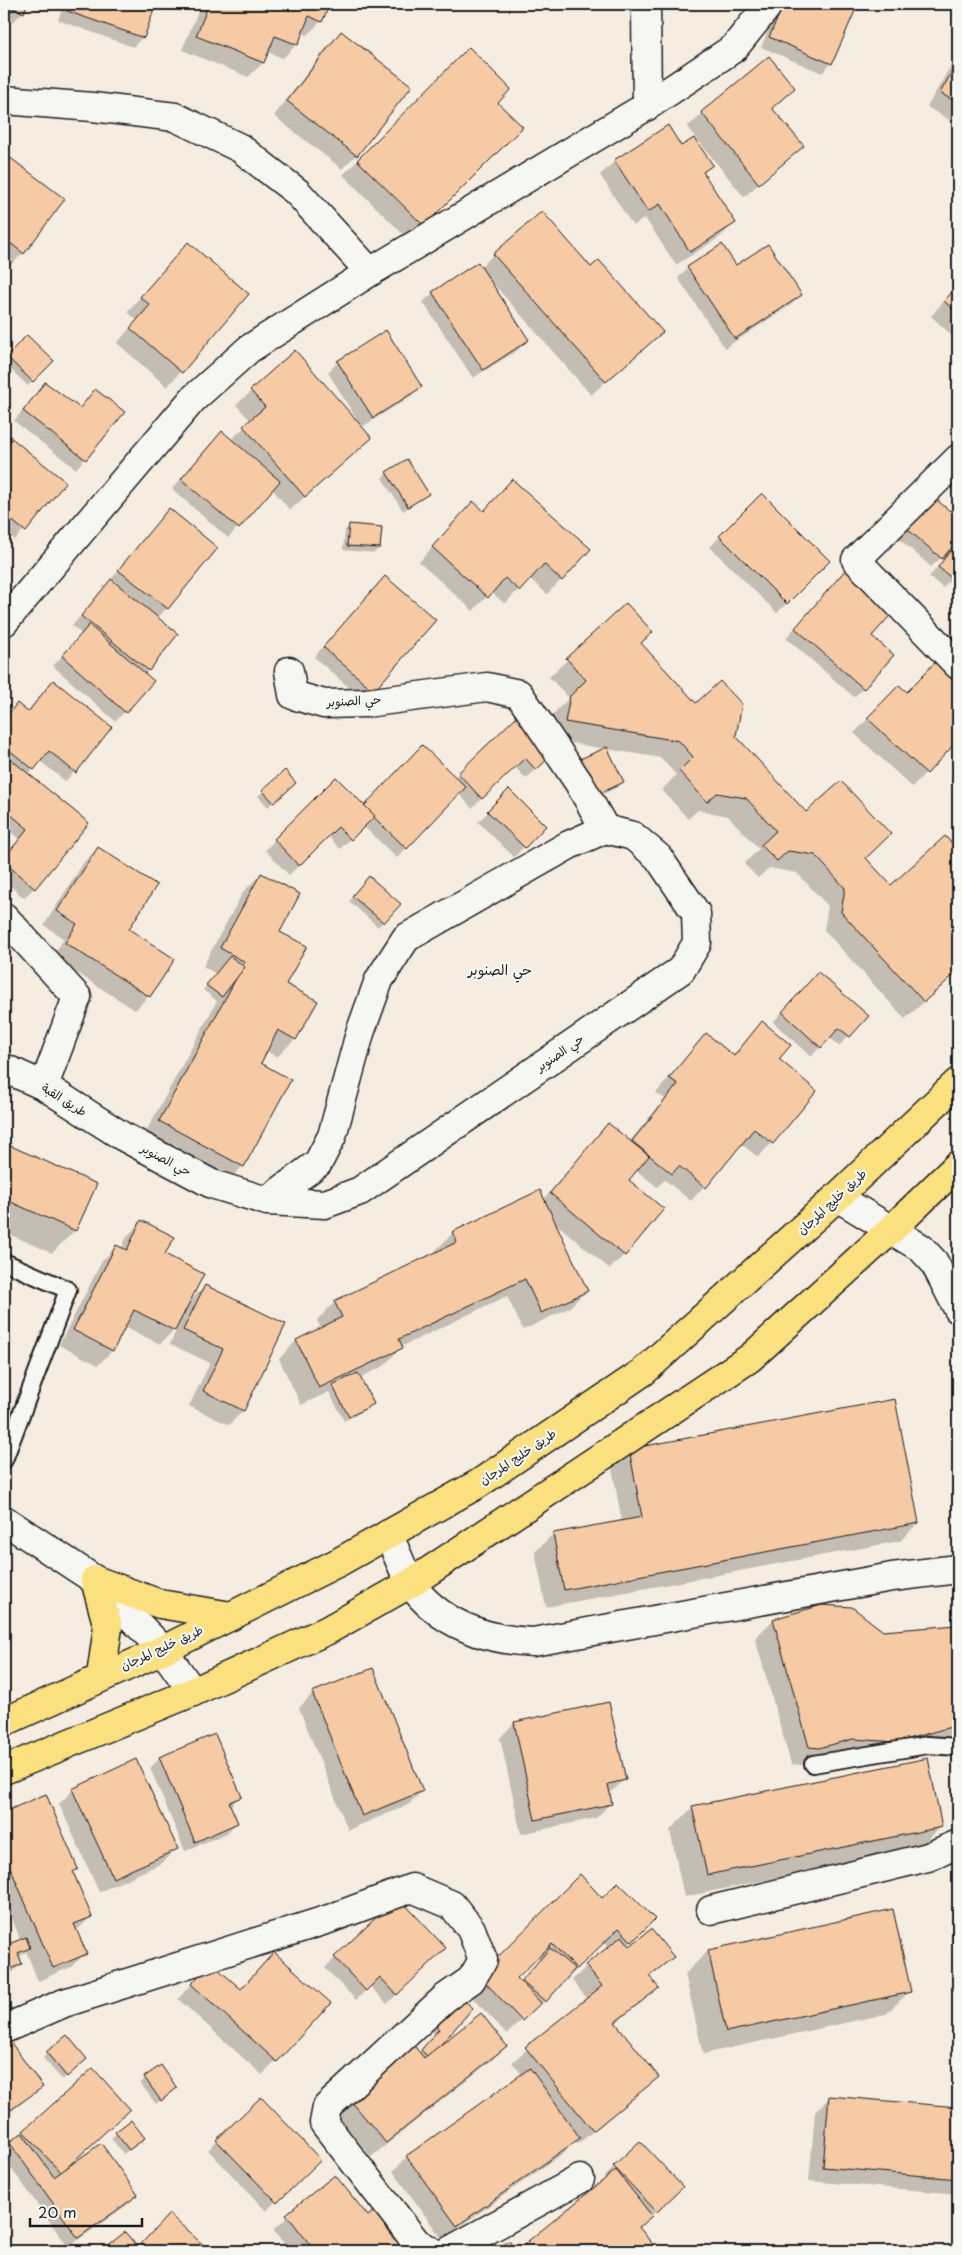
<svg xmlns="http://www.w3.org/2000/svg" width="962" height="2255" viewBox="0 0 962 2255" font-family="'Playpen Sans','Playpen Sans Arabic',sans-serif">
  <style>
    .shadow { fill: #0003; fill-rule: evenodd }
    .building { fill: #f5caa4; stroke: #1c1c1c }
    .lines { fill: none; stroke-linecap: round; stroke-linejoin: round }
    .service-casing { stroke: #1c1c1c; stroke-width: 20 }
    .minor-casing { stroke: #1c1c1c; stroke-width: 31 }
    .tertiary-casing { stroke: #1c1c1c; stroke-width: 31 }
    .primary-casing { stroke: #1c1c1c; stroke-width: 31 }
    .service { stroke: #f6f6f2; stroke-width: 16 }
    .minor { stroke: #f6f6f2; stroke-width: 28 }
    .tertiary { stroke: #f6f6f2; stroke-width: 28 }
    .primary { stroke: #fbe080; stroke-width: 28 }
    .labels { text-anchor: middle; stroke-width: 4.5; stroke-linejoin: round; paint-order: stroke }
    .street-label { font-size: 12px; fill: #1c1c1c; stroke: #f6f6f2 }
    .neighbourhood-label { font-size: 14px; fill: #1c1c1c; stroke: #f6f6f2 }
  </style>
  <rect width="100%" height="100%" fill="#f6ede2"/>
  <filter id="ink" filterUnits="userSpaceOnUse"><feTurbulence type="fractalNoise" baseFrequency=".02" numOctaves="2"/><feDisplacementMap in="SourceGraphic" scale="10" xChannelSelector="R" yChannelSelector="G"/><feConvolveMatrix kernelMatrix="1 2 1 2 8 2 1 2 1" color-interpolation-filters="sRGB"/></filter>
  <g filter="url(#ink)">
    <g class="shadow">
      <polygon points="4,4 26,4 23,12 13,22 4,18"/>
      <polygon points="64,4 155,4 143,37 133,47 58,20"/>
      <polygon points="201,4 328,4 321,21 307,35 301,33 297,44 283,58 267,52 263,63 248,77 182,50"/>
      <polygon points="779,4 856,4 831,63 822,73 761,47"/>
      <polygon points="341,33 356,155 342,169 274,116 327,47"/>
      <polygon points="469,49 496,103 521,127 409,240 343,175"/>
      <polygon points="958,53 958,125 927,107"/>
      <polygon points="769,58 794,88 771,109 802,146 744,197 687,127"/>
      <polygon points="667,127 681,148 711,165 703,174 734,223 720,237 676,265 645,218 633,226 600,175 615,161"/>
      <polygon points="4,154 63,199 23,253 9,267 4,263"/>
      <polygon points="188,244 248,295 167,387 117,343 137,320 127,312"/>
      <polygon points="494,254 590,269 661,332 591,395 491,281 527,340 518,350 473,378 423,302 433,293 480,268"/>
      <polygon points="736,267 801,295 791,305 725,348 678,278 688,268"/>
      <polygon points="958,285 958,341 931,316"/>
      <polygon points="386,332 420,387 411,396 362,427 356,452 290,510 272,489 228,538 172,489 212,442 231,440 251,421 236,405 295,352 361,427 328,372 338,362"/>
      <polygon points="27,337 52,361 28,386 4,363"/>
      <polygon points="45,383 79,409 95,391 123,412 76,469 14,421"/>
      <polygon points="4,433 64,482 15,540 4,531"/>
      <polygon points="387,473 428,494 403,511 382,478"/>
      <polygon points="512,480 561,580 547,594 529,578 505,604 491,592 473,611 419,562 459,517 483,512"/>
      <polygon points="762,494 829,561 777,613 710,547"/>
      <polygon points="958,503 958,590 948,582 943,588 929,577 944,559 942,557 931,567 897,537 923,507 949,512"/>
      <polygon points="169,510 167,608 157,618 148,670 125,712 115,721 53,666 82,634 72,626"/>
      <polygon points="349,526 379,548 374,553 343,550 345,530"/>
      <polygon points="385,577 434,620 363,700 314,657"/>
      <polygon points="838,579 870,637 864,688 854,697 786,638"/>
      <polygon points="626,605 640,643 696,704 735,737 806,814 865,858 891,887 945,837 958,852 958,971 905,1019 824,930 828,906 797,873 769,868 758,878 744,864 759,849 728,816 698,810 688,819 662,790 676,775 661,758 607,749 622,782 618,787 592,799 576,764 581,760 605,749 548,739 552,715 569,698 549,677"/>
      <polygon points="938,661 958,680 958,738 912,787 854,733 885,701 906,694"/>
      <polygon points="53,681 75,772 65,781 40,761 28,775 34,888 24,898 4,880 4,857 19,839 4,826 4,719 18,705 27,712"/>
      <polygon points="516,718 551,754 526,779 515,767 472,808 458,793 397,858 363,826 340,849 328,836 289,875 265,850 336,779 364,807 455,777"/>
      <polygon points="285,772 290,788 268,807 258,796"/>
      <polygon points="509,791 544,826 514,857 478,822"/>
      <polygon points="98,848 149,996 135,1010 52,957 64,939 44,925 84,862"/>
      <polygon points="261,874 279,932 284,985 295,1039 277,1057 266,1051 259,1064 243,1166 225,1184 142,1139 217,1001 203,990 216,974 203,966 243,892"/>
      <polygon points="365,883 399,904 378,927 349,901"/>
      <polygon points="809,983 867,1016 839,1046 829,1037 811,1057 773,1022"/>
      <polygon points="762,1023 777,1060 772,1143 758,1157 741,1144 691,1201 665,1180 657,1187 636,1170 627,1180 624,1255 610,1269 554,1222 587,1290 569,1308 523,1330 507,1296 401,1347 384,1366 359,1378 372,1404 367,1409 344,1421 329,1392 301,1405 279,1359 296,1341 321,1329 317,1320 335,1302 436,1253 435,1251 453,1233 543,1200 608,1124 629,1142 665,1099 656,1093 706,1034 732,1056"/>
      <polygon points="4,1145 95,1184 75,1230 52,1253 4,1232"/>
      <polygon points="142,1222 189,1302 205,1286 243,1411 229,1425 189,1406 210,1363 170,1344 178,1326 160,1344 124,1327 112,1351 98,1365 59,1345 102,1261 116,1247 121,1249 127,1236"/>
      <polygon points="630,1450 918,1523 900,1541 546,1607 535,1552 553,1534 622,1522 612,1468"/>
      <polygon points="822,1606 883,1633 956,1627 958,1629 958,1737 879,1760 834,1756 800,1765 791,1764 755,1638 773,1620"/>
      <polygon points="313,1693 422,1791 408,1805 348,1830 299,1708"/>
      <polygon points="608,1704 624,1780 608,1795 610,1804 596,1818 521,1834 500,1738 514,1723"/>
      <polygon points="160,1758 241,1796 229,1807 236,1823 227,1833 185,1851 150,1768"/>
      <polygon points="73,1790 176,1848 162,1863 99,1892 59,1804"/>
      <polygon points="46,1796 77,1869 72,1874 91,1917 76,1931 86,1953 71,1967 38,1981 26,1951 18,1959 21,1964 4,1981 4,1948 21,1941 4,1900 4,1813"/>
      <polygon points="693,1807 941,1826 918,1849 684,1897 670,1830"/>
      <path d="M602 1899 653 1919 627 1945 630 1948 672 1956 649 1978 657 1988 615 2024 658 2077 578 2144 575 2141 565 2152 442 2239 393 2171 407 2157 522 2075 512 2062 587 1999 572 1980 609 1947 604 1942 540 2006 538 2004 507 2034 466 1991ZM537 1958 540 1960 520 1983 516 1978Z"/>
      <polygon points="708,1951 910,1991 886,2014 703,2054 685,1974"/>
      <polygon points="335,1958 435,1958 387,2004 370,1986 356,2000 325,1968"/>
      <polygon points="197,1978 240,1990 276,2061 262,2075 178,1999"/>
      <polygon points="453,2000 434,2050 506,2046 492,2060 371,2157 334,2111 419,2053 435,2034 428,2028"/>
      <polygon points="4,2035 41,2087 4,2117"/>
      <polygon points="47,2053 81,2064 62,2080 43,2058"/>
      <polygon points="160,2067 176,2088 156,2104 140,2083"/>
      <polygon points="93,2070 68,2165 137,2195 127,2205 68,2247 4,2158 4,2149"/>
      <polygon points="829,2098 958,2108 958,2194 809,2181 815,2112"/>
      <polygon points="260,2099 319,2160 266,2211 208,2150"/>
      <polygon points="131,2122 139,2143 123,2154 111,2138"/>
      <polygon points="614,2167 682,2187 638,2228 656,2251 518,2251 607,2179 605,2177"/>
      <polygon points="335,2177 368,2218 406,2251 290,2251 273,2230"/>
      <polygon points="169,2215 208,2251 103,2251 125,2234 137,2249"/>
    </g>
    <g class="building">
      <polygon points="4,4 27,4 24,13"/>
      <polygon points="69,4 156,4 144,38 67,11"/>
      <polygon points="209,4 330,4 322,22 309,16 298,45 275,36 264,63 196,36"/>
      <polygon points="784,4 858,4 832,64 769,37"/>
      <polygon points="341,31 412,86 357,156 287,101"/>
      <polygon points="469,47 511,89 498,103 523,127 424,226 357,160"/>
      <polygon points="769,56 795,88 772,108 804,146 759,184 701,112"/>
      <polygon points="958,61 958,103 940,93"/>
      <polygon points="668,125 681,146 694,138 713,165 703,172 736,223 690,252 660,204 648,212 614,160"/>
      <polygon points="4,153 65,199 24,254 4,238"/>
      <polygon points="542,211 591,267 599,260 663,332 606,382 493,254"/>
      <polygon points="188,242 249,294 182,373 130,328 150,305 140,297"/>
      <polygon points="722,244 736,265 768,244 802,295 735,339 687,267"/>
      <polygon points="478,262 529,340 483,370 432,292"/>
      <polygon points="958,285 958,314 944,301"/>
      <polygon points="386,330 422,387 373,418 337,361"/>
      <polygon points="27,335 54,361 33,382 6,356"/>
      <polygon points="295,350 372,438 305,497 243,426 265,407 250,390"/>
      <polygon points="45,382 80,408 95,389 125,412 86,460 23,411"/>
      <polygon points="222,431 280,481 239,529 181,479"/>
      <polygon points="4,432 66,482 26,532 4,514"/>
      <polygon points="407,459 429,494 408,507 386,472"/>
      <polygon points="512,479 591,549 562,581 544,564 520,591 505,578 488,598 432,547 473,501 484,511"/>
      <polygon points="762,493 830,561 787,604 719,536"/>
      <polygon points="932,496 950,511 958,502 958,553 952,547 942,559 905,527"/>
      <polygon points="169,508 218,548 168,609 118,570"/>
      <polygon points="349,524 382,527 380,548 347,546"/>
      <polygon points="950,551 958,558 958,573 953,579 938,567"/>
      <polygon points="847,568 895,610 872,636 894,655 864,689 795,628"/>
      <polygon points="385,576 436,620 374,691 323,647"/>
      <polygon points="111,579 178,634 149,671 81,616"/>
      <polygon points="626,603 653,632 641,643 696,703 720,681 742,704 736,736 806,812 841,781 891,834 866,858 891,885 945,836 958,850 958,971 924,1002 841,912 845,888 815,855 788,851 777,861 761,845 776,831 746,798 717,793 707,802 679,771 693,757 679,741 565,722 570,696 586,680 566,658"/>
      <polygon points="89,625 154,681 126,713 62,656"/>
      <polygon points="938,659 958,678 958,740 927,774 867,718 899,685 907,692"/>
      <polygon points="53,680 112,727 76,773 49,751 34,770 4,746 4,720 17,703 28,712"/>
      <polygon points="516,717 553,754 536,770 525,758 482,799 458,773"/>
      <polygon points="422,745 466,787 407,849 363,807"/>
      <polygon points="607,747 624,782 597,795 580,759"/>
      <polygon points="8,757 89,823 35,889 4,862 4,858 28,829 4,809 4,763"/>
      <polygon points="285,770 296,783 274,803 262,790"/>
      <polygon points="336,777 375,816 351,840 338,827 299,866 274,839"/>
      <polygon points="509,789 546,826 525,848 487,811"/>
      <polygon points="98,847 157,885 129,929 175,959 150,997 65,943 77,924 57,911"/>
      <polygon points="261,873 300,894 280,932 307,946 286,984 318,1001 296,1040 278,1030 261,1063 291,1080 244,1167 159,1121 245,962 220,948"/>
      <polygon points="369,876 401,904 384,923 352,896"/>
      <polygon points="230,956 245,967 222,997 206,985"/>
      <polygon points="818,972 869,1016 850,1037 839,1028 821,1048 782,1012"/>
      <polygon points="762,1021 791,1045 779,1059 817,1091 773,1144 754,1129 706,1188 679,1166 672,1174 632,1141 678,1084 669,1078 706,1033 734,1056"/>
      <polygon points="608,1123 649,1156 629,1180 664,1209 625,1256 550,1193"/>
      <polygon points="4,1143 97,1184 76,1231 4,1199"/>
      <polygon points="540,1190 588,1291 541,1313 525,1279 399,1339 403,1348 319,1388 296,1340 342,1317 334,1301 457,1242 452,1232"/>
      <polygon points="141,1220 175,1237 165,1254 204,1274 175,1331 134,1310 113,1351 73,1330 116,1245 127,1250"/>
      <polygon points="205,1285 286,1324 244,1411 203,1391 223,1349 183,1330"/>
      <polygon points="358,1373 374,1404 349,1417 332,1385"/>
      <polygon points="895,1399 919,1523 564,1590 553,1533 642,1517 629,1449"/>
      <polygon points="822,1605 852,1607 883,1631 957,1625 958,1725 897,1742 853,1739 819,1748 809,1747 773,1619"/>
      <polygon points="373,1668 423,1791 362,1816 312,1692"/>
      <polygon points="609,1702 626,1780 608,1784 612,1804 535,1820 514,1722"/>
      <polygon points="215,1734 242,1797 229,1802 238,1823 195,1842 159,1757"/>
      <polygon points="928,1758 942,1827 707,1875 692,1806"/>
      <polygon points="136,1759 178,1849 113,1878 72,1789"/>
      <polygon points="46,1794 78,1869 73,1872 92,1917 74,1924 87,1954 53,1968 4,1853 4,1812"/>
      <polygon points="580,1874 602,1898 618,1882 655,1919 632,1942 619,1928 577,1969 552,1944 517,1978 541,2003 522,2021 479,1976"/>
      <polygon points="398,1897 446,1948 397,1995 380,1977 366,1991 334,1957"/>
      <polygon points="893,1909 911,1992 726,2032 708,1950"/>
      <polygon points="651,1929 674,1957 649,1976 659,1988 615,2022 659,2077 593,2131 525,2047 602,1986 585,1965 622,1936 630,1946"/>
      <polygon points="26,1937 30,1948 18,1953 22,1964 4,1972 4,1946"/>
      <polygon points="550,1948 575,1969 546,2002 521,1981"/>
      <polygon points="274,1952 331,2003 277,2062 191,1984 211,1963 241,1989"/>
      <polygon points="457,1994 473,2008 429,2058 421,2050 439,2029 432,2023"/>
      <polygon points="481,2013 507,2046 386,2143 347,2096 412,2043 424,2058"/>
      <polygon points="4,2033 43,2087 5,2114 4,2112"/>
      <polygon points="67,2035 87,2059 67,2077 46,2052"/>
      <polygon points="161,2065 177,2088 161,2101 144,2077"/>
      <polygon points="93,2068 130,2109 61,2173 23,2131"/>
      <polygon points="530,2068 580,2138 457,2226 406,2156"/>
      <polygon points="829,2096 958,2107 958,2179 823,2167"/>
      <polygon points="261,2097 321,2160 277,2203 216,2140"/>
      <polygon points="131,2120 145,2138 129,2150 115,2132"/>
      <polygon points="22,2133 54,2177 101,2143 138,2195 78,2238 9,2142"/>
      <polygon points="640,2141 683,2187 657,2212 613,2166"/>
      <polygon points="616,2170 652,2216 639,2227 658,2251 526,2251 522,2246"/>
      <polygon points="335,2175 368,2216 376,2209 407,2251 315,2251 286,2214"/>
      <polygon points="169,2214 210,2251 149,2251 141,2244"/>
      <polygon points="125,2232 141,2251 101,2251"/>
      <polygon points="509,2241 516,2251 494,2251"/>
      <polygon points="702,2244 707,2251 692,2251"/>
    </g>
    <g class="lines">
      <g class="service-casing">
        <g id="service">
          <polyline points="4,1262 68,1290 4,1460"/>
          <polyline points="813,1764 928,1745 958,1747"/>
        </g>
      </g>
      <g class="minor-casing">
        <g id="minor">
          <polyline points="646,4 647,106"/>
          <polyline points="4,100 93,107 175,117 240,148 297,192 370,272 249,349 193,399 4,622"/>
          <polyline points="370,272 647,106 734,48 766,8 767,4"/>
          <polyline points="958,459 856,560 958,665"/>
          <polyline points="289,671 293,695 324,704 366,703 487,687 519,694 579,783 605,829"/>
          <polyline points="4,917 77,997 44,1086"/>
          <polyline points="4,1068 44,1086 122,1136 212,1184 267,1201 325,1204 360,1191 681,970 697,943 696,913 658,857 633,836 605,829 569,845 406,938 379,980 360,1033 332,1136 318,1163 267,1201"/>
          <polyline points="837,1197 921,1248 934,1262 958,1309"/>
          <path d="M388 1534C396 1550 402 1569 411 1584 439 1624 486 1640 533 1642L892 1577 958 1569"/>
          <polyline points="711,1910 928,1857 958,1844"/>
          <polyline points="4,2029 64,2003 329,1919 412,1888 452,1905 471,1929 483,1960 471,1980 445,1998 327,2107 324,2123 416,2242 431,2251"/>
          <polyline points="449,2251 580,2179"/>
        </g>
      </g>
      <g class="tertiary-casing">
        <polyline id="tertiary" points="4,1520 95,1580 163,1650 193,1692"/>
      </g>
      <g class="primary-casing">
        <g id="primary">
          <polyline points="95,1580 160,1604 231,1616"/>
          <polyline points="95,1580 108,1627 101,1676"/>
          <polyline points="4,1722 163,1650 339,1562 478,1484 643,1372 837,1197 958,1082"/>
          <polyline points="4,1770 193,1692 328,1630 411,1583 750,1358 892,1229 958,1165"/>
        </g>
      </g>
      <use href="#service" class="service"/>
      <use href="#minor" class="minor"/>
      <use href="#tertiary" class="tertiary"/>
      <use href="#primary" class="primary"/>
    </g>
  </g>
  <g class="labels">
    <g class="street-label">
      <text transform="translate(354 701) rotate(-3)" y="4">حي الصنوبر</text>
      <text transform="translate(560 1053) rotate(-35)" y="4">حي الصنوبر</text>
      <text transform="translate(64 1100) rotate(32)" y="4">طريق القبة</text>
      <text transform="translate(166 1160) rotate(28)" y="4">حي الصنوبر</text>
      <text transform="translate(832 1202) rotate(-43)" y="4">طريق خليج المرجان</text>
      <text transform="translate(518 1457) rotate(-34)" y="4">طريق خليج المرجان</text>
      <text transform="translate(162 1648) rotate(-25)" y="4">طريق خليج المرجان</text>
    </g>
    <g class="neighbourhood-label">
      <text x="500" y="975">حي الصنوبر</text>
    </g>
  </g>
  <rect width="962" height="2255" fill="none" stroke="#f6f6f2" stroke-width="20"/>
  <rect x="10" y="10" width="942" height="2235" fill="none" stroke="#1c1c1c" stroke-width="2" filter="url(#ink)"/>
  <path d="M30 2218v8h112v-8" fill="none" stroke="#1c1c1c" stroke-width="2.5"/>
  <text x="38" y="2218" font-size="15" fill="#1c1c1c" stroke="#f6f6f2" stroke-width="4" paint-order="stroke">20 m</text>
</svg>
